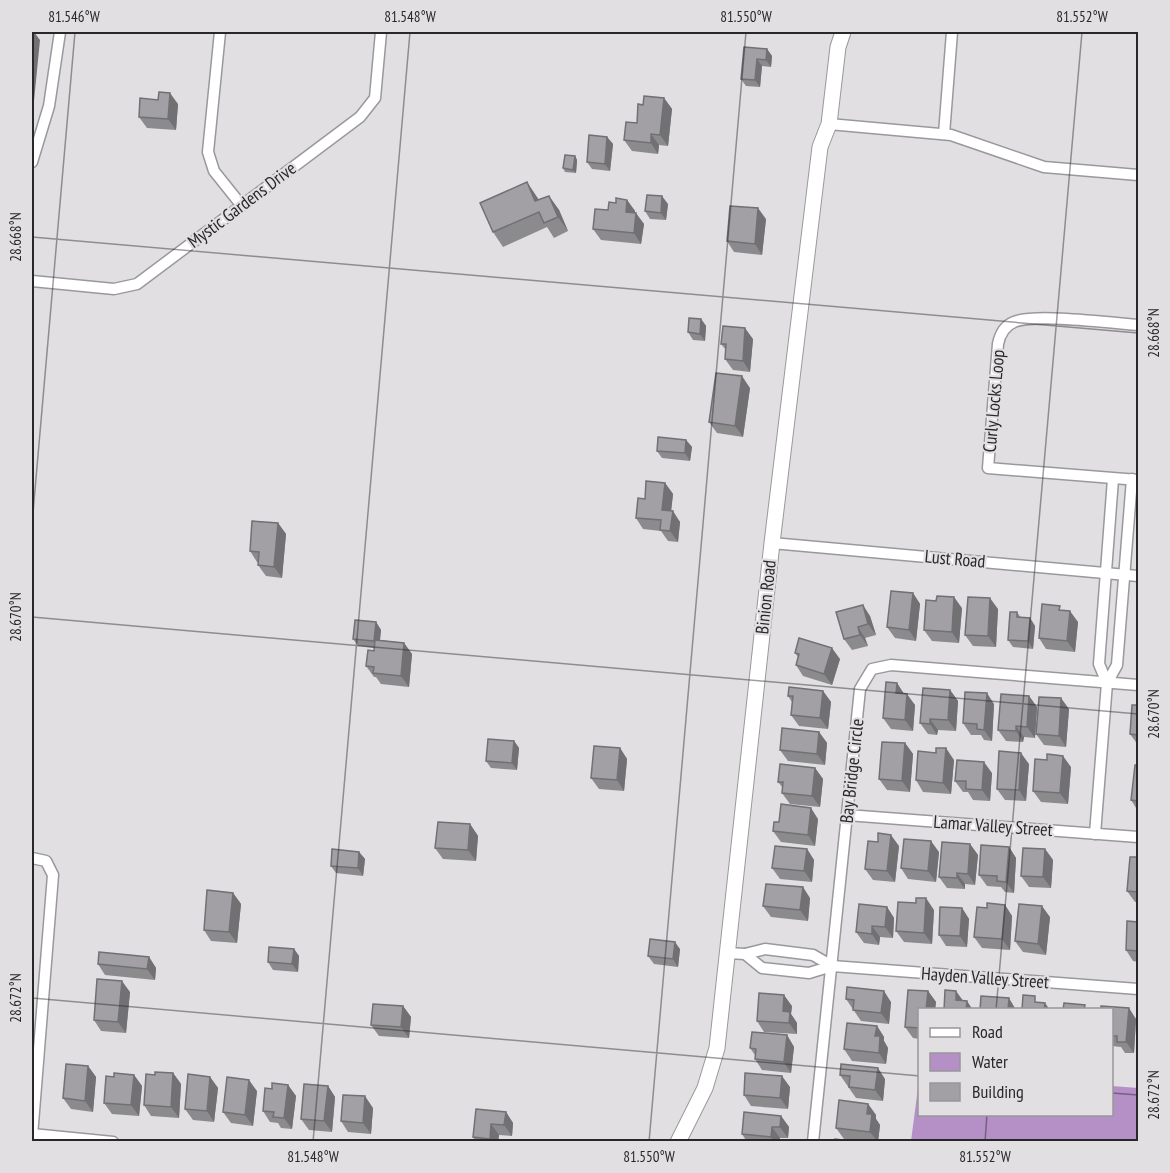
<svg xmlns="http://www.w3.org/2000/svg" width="1170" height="1173" viewBox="0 0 1170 1173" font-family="'PT Sans Narrow',sans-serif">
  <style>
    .water { fill: #b490c7 }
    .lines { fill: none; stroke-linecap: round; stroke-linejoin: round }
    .street-casing { stroke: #9a989c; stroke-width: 13 }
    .secondary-casing { stroke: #9a989c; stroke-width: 17 }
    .street { stroke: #fff; stroke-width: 10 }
    .secondary { stroke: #fff; stroke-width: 15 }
    .wall { fill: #8b8a8d }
    .shaded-wall { fill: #717073 }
    .building { fill: #a2a0a4; stroke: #717073; stroke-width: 1.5 }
    .ticks { fill: none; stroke: #292829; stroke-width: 1.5; stroke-opacity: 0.45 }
    .labels { text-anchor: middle; stroke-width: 4.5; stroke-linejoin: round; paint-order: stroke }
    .street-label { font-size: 18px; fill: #292829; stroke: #e2dfe3 }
    .neatline { fill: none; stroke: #292829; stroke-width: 2 }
    .ticks-label { font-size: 15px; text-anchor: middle; fill: #292829 }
  </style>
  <rect width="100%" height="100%" fill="#e2dfe3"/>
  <polygon class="water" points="919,1080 920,1114 1112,1114 1112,1086 1138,1088 1138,1141 911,1141"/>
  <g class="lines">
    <g class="street-casing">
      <g id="street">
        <polyline points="220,32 208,152 214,171 242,206"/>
        <polyline points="829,124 951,135 1044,167 1138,175"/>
        <polyline points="944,134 952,32"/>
        <polyline points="32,162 49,106 60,32"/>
        <polyline points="32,281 114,289 137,284 360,117 375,98 381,32"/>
        <path d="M1138 325C1113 323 1033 313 1014 322 1004 326 1000 334 998 344L988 468 1138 480"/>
        <polyline points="772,543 1138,576"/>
        <polyline points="1107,683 1099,664 1113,479"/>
        <polyline points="847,815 1138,837"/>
        <polyline points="1095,834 1107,683 1117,665 1132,479"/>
        <polyline points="32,858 46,861 53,875 32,1136"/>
        <polyline points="728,953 745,954 765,949 813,955 832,966"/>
        <polyline points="745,954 762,968 809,973 832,966 1138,989"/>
        <polyline points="32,1134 113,1142"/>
        <polyline points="813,1142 860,689 872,669 891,665 1138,685"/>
      </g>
    </g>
    <g class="secondary-casing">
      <polyline id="secondary" points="678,1142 705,1088 717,1048 772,543 820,147 829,124 838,47 843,32"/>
    </g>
    <use href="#street" class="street"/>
    <use href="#secondary" class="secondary"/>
  </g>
  <g class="wall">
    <polygon points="744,47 767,49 772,56 771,67 762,66 760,87 746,86 741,79"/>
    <polygon points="664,98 672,109 668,146 659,145 658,154 632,151 624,140 637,123 643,105"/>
    <polygon points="158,100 178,104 176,130 147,128 139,117"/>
    <polygon points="607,137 613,144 610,171 592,169 587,162"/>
    <polygon points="575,156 577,160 576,173 565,172 563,168"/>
    <polygon points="549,196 559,210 568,231 554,238 547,227 503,247 493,232 537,197 539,200"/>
    <polygon points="627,200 635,211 635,213 644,224 641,244 601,240 593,229 608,210 616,203"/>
    <polygon points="668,204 666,220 650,219 645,211"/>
    <polygon points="766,219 762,255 734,252 727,241"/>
    <polygon points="701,319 706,326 705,341 693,340 688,332"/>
    <polygon points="753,339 750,372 733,370 725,359 726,350 721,344"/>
    <polygon points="750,388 743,437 717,433 709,422"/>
    <polygon points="686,440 692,447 690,461 662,458 657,451"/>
    <polygon points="665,483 673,494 671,511 680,522 678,542 668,541 661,531 643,529 636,518 645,499"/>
    <polygon points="278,523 286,534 282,578 266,576 258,565 259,563 257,562 250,551"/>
    <polygon points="913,593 920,604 916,641 895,638 887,627"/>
    <polygon points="962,608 959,643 932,641 924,630"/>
    <polygon points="998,609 996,647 973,646 965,635"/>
    <polygon points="1063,611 1078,622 1075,652 1046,649 1039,638"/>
    <polygon points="1017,612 1021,618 1030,618 1035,626 1033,649 1013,647 1008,640"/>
    <polygon points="870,616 876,635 865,638 868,646 852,650 844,639"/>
    <polygon points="376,622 381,630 380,640 404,643 412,654 409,687 381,684 376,677 374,677 366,666 374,651 374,648 358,646 353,639"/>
    <polygon points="795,653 840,659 832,685 803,676 796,665 798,657"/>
    <polygon points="897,683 904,694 915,705 913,731 891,729 883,718"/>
    <polygon points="950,690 958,701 956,731 938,730 937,735 928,734 920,723"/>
    <polygon points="823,691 831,702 828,729 799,726 791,715 792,702 788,696"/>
    <polygon points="1029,696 1037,707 1035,738 1024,737 1023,742 1006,741 998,730"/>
    <polygon points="994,704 992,741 984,740 981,735 971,735 963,723"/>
    <polygon points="1138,705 1138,745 1130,734"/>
    <polygon points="1069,709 1066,747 1044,745 1036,734"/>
    <polygon points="819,732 827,743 825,765 788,761 780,750"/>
    <polygon points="514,741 519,748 517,770 491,768 486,761"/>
    <polygon points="905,743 913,754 910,792 887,790 879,779"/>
    <polygon points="620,748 627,759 624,791 599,789 591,778"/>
    <polygon points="954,760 951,794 923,792 916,780"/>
    <polygon points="1029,764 1026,801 1005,800 997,789"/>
    <polygon points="1138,765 1138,811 1131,800"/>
    <polygon points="1071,767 1068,804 1041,802 1033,791"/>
    <polygon points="815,768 823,779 820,807 790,804 782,793 783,788 778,782"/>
    <polygon points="992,773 990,801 973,800 968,792 963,792 955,781"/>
    <polygon points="818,819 815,846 781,842 773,831 779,822"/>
    <polygon points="470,824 478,836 476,861 443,859 435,848"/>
    <polygon points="878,842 899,846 895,882 873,880 865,869"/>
    <polygon points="970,844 978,855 975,885 965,884 965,889 947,888 939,877"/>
    <polygon points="1009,847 1016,858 1014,893 1005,892 1001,887 987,886 979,875"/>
    <polygon points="807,849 814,860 812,882 780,879 772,868"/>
    <polygon points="1045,849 1053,860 1051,888 1029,887 1021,876"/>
    <polygon points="359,852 365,859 363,876 336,873 331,866"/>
    <polygon points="939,852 936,882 908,879 901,868"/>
    <polygon points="1138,857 1138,902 1135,902 1127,891"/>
    <polygon points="233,893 241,904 237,943 211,941 204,930"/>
    <polygon points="810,898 808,921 771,917 763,906"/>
    <polygon points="1005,905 1012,916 1010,950 982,948 974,937 987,908"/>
    <polygon points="887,907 894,918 893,938 880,937 879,945 864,943 856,932"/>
    <polygon points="962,908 969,919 967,947 946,946 939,935"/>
    <polygon points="934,910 932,944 904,942 896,931"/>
    <polygon points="1050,917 1046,955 1023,952 1015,941"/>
    <polygon points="1138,922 1138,962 1133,961 1126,950"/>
    <polygon points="294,949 299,956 298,972 273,970 268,962"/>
    <polygon points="680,949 678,967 654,964 648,956"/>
    <polygon points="149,957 156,968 155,980 105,975 98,964"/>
    <polygon points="928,991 936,1002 935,1010 920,1010 920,1039 913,1038 905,1027"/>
    <polygon points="130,992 126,1033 101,1031 94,1020"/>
    <polygon points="846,999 891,1002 889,1024 861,1021"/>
    <polygon points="403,1006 411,1017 409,1038 379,1036 371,1025"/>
    <polygon points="792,1006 791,1014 797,1023 797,1034 764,1032 757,1021"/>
    <polygon points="1112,1010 1136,1019 1134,1053 1125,1053 1121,1047 1112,1046"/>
    <polygon points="877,1026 884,1037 884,1041 888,1048 886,1064 852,1061 844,1049"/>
    <polygon points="787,1035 794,1047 791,1073 762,1070 755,1059 755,1055 750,1048"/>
    <polygon points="88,1066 96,1077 93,1112 71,1109 63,1098"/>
    <polygon points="173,1073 181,1084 179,1118 151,1116 144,1105 155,1075"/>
    <polygon points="134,1075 142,1086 139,1116 112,1114 104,1103 114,1077"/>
    <polygon points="840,1075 885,1079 883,1101 856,1098"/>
    <polygon points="210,1077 218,1088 214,1122 193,1120 185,1109"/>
    <polygon points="288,1085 296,1096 292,1129 281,1128 278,1123 270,1122 263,1111 272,1089"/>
    <polygon points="328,1086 335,1097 332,1132 309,1130 301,1119"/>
    <polygon points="790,1087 788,1109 751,1106 744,1095"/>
    <polygon points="257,1091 253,1126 231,1123 223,1112"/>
    <polygon points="868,1104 876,1115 876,1119 880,1125 878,1142 868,1142 844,1139 836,1128"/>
    <polygon points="373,1108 371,1134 348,1132 341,1121"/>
    <polygon points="506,1112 513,1123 512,1136 499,1135 498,1142 476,1142 473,1137"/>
    <polygon points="781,1116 789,1127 788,1138 780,1138 779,1142 747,1142 742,1134"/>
  </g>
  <g class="shaded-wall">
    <polygon points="32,32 34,32 40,40 32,121"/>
    <polygon points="767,49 772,56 771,67 766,60"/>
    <polygon points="757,59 762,66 760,87 755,80"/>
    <polygon points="170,93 178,104 176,130 168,119"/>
    <polygon points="664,98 672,109 668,146 660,135"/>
    <polygon points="651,134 659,145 658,154 651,143"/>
    <polygon points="607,137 613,144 610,171 605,164"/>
    <polygon points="575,156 577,160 576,173 573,170"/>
    <polygon points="527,182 537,197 546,216 535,201"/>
    <polygon points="549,196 559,210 568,231 558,217"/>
    <polygon points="662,196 668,204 666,220 661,213"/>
    <polygon points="627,200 635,211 634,223 626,212"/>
    <polygon points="758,208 766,219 762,255 755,244"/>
    <polygon points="636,213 644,224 641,244 634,233"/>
    <polygon points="701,319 706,326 705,341 700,334"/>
    <polygon points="745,328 753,339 750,372 743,361"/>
    <polygon points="742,376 750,388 743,437 735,426"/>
    <polygon points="686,440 692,447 690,461 685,453"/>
    <polygon points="665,483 673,494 670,521 662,510"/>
    <polygon points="673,511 680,522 678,542 670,531"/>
    <polygon points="278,523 286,534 282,578 274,567"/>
    <polygon points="913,593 920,604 916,641 909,630"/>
    <polygon points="954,597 962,608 959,643 952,632"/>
    <polygon points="990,598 998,609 996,647 988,636"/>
    <polygon points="863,605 870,616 876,635 868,624"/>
    <polygon points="1070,611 1078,622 1075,652 1067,641"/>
    <polygon points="1030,618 1035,626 1033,649 1028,641"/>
    <polygon points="376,622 381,630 379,648 374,641"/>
    <polygon points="858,627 865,638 868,646 860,635"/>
    <polygon points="404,643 412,654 409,687 401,676"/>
    <polygon points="832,648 840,659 832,685 824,674"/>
    <polygon points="897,683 904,694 896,693"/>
    <polygon points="950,690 958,701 956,731 948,720"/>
    <polygon points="823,691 831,702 828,729 820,718"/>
    <polygon points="987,693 994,704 992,741 984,730"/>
    <polygon points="907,694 915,705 913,731 905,720"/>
    <polygon points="1029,696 1037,707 1035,738 1027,727"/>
    <polygon points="1061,698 1069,709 1066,747 1059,736"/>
    <polygon points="930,719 938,730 937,735 930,724"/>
    <polygon points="1016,726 1024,737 1023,742 1016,731"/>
    <polygon points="819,732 827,743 825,765 817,754"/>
    <polygon points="514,741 519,748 517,770 512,763"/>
    <polygon points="905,743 913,754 910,792 902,781"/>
    <polygon points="620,748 627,759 624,791 617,780"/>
    <polygon points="946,748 954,760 951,794 943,783"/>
    <polygon points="1021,753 1029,764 1026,801 1019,790"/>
    <polygon points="1063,756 1071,767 1068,804 1060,793"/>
    <polygon points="984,762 992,773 990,801 982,790"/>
    <polygon points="815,768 823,779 820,807 812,796"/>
    <polygon points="811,808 818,819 815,846 808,835"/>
    <polygon points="470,824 478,836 476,861 468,850"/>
    <polygon points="891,835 899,846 895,882 887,871"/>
    <polygon points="931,841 939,852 936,882 928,871"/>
    <polygon points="970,844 978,855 975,885 968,874"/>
    <polygon points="1009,847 1016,858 1014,893 1006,882"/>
    <polygon points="807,849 814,860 812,882 804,871"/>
    <polygon points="1045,849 1053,860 1051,888 1043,877"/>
    <polygon points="359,852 365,859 363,876 358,868"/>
    <polygon points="957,873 965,884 965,889 957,878"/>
    <polygon points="803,887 810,898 808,921 800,910"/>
    <polygon points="233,893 241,904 237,943 229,932"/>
    <polygon points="926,898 934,910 932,944 924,933"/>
    <polygon points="1005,905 1012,916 1010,950 1002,939"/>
    <polygon points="1042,906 1050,917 1046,955 1038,944"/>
    <polygon points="887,907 894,918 893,938 885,927"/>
    <polygon points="962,908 969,919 967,947 960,936"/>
    <polygon points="872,926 880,937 879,945 872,934"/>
    <polygon points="675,942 680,949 678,967 673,959"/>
    <polygon points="294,949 299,956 298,972 292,964"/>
    <polygon points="149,957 156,968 155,980 147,969"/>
    <polygon points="122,981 130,992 126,1033 118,1022"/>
    <polygon points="884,991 891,1002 889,1024 881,1013"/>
    <polygon points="928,991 936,1002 935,1010 926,1010"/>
    <polygon points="956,991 964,1002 956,1000"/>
    <polygon points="784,995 792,1006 791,1014 797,1023 797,1034 789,1023 783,1011"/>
    <polygon points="1009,998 1016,1010 1008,1010"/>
    <polygon points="967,1001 973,1010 966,1010"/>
    <polygon points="1045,1003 1050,1010 1044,1010"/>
    <polygon points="403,1006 411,1017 409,1038 401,1027"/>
    <polygon points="1129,1008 1136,1019 1134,1053 1126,1042"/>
    <polygon points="877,1026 884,1037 884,1041 888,1048 886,1064 879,1053 875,1036"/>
    <polygon points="787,1035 794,1047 791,1073 784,1062"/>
    <polygon points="88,1066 96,1077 93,1112 85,1101"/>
    <polygon points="878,1068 885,1079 883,1101 875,1090"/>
    <polygon points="173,1073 181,1084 179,1118 171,1107"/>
    <polygon points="134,1075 142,1086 139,1116 131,1105"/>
    <polygon points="782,1076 790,1087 788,1109 780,1098"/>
    <polygon points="210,1077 218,1088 214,1122 207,1111"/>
    <polygon points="249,1080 257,1091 253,1126 245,1115"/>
    <polygon points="288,1085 296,1096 292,1129 284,1118"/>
    <polygon points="328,1086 335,1097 332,1132 324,1121"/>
    <polygon points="365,1096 373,1108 371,1134 363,1123"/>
    <polygon points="868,1104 876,1115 876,1119 880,1125 878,1142 870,1132 867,1114"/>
    <polygon points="506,1112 513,1123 512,1136 504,1125"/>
    <polygon points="781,1116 789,1127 788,1138 780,1127"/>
    <polygon points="491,1124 499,1135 498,1142 491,1142 490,1139"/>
    <polygon points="772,1127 780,1138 779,1142 774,1142 771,1137"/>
  </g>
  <g class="building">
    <polygon points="744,47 767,49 766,60 757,59 755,80 741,79"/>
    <polygon points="159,92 170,93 168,119 139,117 140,98 158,100"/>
    <polygon points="644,96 664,98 660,135 651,134 651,143 624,140 626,122 637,123 638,104 643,105"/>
    <polygon points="589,135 607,137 605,164 587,162"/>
    <polygon points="565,155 575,156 573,170 563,168"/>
    <polygon points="527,182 535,201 549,196 558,217 544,223 539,212 493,232 480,203"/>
    <polygon points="647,195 662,196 661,213 645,211"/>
    <polygon points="616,198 627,200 626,212 636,213 634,233 593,229 595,209 608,210 609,202 616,203"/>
    <polygon points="730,206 758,208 755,244 727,241"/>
    <polygon points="689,318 701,319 700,334 688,332"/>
    <polygon points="723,326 745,328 743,361 725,359 726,344 721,344"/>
    <polygon points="716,373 742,376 735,426 709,422"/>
    <polygon points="658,437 686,440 685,453 657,451"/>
    <polygon points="646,481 665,483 662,510 673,511 670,531 660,530 661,520 636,518 638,498 645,499"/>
    <polygon points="252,521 278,523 274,567 258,565 259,552 250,551"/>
    <polygon points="891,591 913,593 909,630 887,627"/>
    <polygon points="937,596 954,597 952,632 924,630 926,600 936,601"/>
    <polygon points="968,597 990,598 988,636 965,635"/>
    <polygon points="1042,604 1060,606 1059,610 1070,611 1067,641 1039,638"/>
    <polygon points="863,605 868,624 858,627 860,635 844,639 836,612"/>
    <polygon points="1010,612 1017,612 1017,617 1030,618 1028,641 1008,640"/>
    <polygon points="355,620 376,622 374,641 353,639"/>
    <polygon points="1138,631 1138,649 1137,649"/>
    <polygon points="799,638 832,648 824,674 796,665 799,654 795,653"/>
    <polygon points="375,640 404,643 401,676 373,673 374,667 366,666 368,650 374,651"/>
    <polygon points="886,682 897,683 896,693 907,694 905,720 883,718"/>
    <polygon points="789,687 823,691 820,718 791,715 793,696 788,696"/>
    <polygon points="923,688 950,690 948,720 930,719 930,724 920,723"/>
    <polygon points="965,692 987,693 984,730 977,729 977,724 963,723"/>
    <polygon points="1001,694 1029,696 1027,727 1016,726 1016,731 998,730"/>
    <polygon points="1039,697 1061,698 1059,736 1036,734"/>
    <polygon points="1132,705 1138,705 1138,735 1130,734"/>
    <polygon points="782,728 819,732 817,754 780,750"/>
    <polygon points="488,739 514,741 512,763 486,761"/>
    <polygon points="882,742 905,743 902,781 879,779"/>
    <polygon points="594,746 620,748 617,780 591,778"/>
    <polygon points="936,748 946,748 943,783 916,780 918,751 936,753"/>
    <polygon points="999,751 1021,753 1019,790 997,789"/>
    <polygon points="1047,754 1063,756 1060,793 1033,791 1035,759 1047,760"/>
    <polygon points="957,760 984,762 982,790 966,789 966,781 955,781"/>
    <polygon points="780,764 815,768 812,796 782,793 783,782 778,782"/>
    <polygon points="1135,765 1138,765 1138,801 1131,800"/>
    <polygon points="781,804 811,808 808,835 773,831 774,822 779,822"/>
    <polygon points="438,822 470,824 468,850 435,848"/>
    <polygon points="878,833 891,835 887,871 865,869 868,841 878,842"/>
    <polygon points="904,839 931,841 928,871 901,868"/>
    <polygon points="942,842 970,844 968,874 957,873 957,878 939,877"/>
    <polygon points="981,845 1009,847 1006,882 997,881 997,876 979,875"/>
    <polygon points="775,846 807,849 804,871 772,868"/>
    <polygon points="1023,848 1045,849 1043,877 1021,876"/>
    <polygon points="332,849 359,852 358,868 331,866"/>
    <polygon points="1130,857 1138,857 1138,892 1127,891"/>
    <polygon points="766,884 803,887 800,910 763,906"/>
    <polygon points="207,890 233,893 229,932 204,930"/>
    <polygon points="916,898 926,898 924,933 896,931 898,902 916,903"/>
    <polygon points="987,903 1005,905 1002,939 974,937 977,907 987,908"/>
    <polygon points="859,904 887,907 885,927 872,926 872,934 856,932"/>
    <polygon points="1019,904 1042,906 1038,944 1015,941"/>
    <polygon points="940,907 962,908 960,936 939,935"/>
    <polygon points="1127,921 1138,922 1138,951 1126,950"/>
    <polygon points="650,939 675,942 673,959 648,956"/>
    <polygon points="269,947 294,949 292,964 268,962"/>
    <polygon points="99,952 149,957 147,969 98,964"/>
    <polygon points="97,979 122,981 118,1022 94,1020"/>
    <polygon points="847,987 884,991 881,1013 853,1010 854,1000 846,999"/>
    <polygon points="908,990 928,991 926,1010 920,1010 920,1028 905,1027"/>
    <polygon points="945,990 956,991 956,1000 967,1001 966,1010 944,1010"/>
    <polygon points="759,993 784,995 783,1011 790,1012 789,1023 757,1021"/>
    <polygon points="1023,995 1035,996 1035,1002 1045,1003 1044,1010 1022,1010"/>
    <polygon points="981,996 1009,998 1008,1010 980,1010"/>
    <polygon points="1064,1003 1085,1005 1084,1010 1063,1010"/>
    <polygon points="373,1004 403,1006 401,1027 371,1025"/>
    <polygon points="1101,1006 1129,1008 1126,1042 1117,1042 1117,1036 1112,1036 1112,1010 1101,1010"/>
    <polygon points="847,1023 877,1026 875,1036 880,1036 879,1053 844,1049"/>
    <polygon points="752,1032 787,1035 784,1062 755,1059 756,1049 750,1048"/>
    <polygon points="66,1064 88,1066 85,1101 63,1098"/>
    <polygon points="841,1064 878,1068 875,1090 849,1087 850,1076 840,1075"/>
    <polygon points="155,1072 173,1073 171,1107 144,1105 146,1074 155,1075"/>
    <polygon points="114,1073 134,1075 131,1105 104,1103 106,1076 114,1077"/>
    <polygon points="745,1073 782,1076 780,1098 744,1095"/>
    <polygon points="188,1074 210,1077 207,1111 185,1109"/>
    <polygon points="227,1077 249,1080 245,1115 223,1112"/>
    <polygon points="272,1083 288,1085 284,1118 273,1117 274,1112 263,1111 265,1088 272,1089"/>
    <polygon points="304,1084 328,1086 324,1121 301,1119"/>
    <polygon points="343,1095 365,1096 363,1123 341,1121"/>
    <polygon points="839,1100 868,1104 867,1114 872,1114 870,1132 836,1128"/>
    <polygon points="476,1109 506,1112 504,1125 491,1124 490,1139 473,1137"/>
    <polygon points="744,1112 781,1116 780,1127 772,1127 771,1137 742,1134"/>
    <polygon points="835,1139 856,1142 835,1142"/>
  </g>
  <path class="ticks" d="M32 237 1138 333M32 524 75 32M32 617 1138 714M32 998 920 1076M996 1010 1082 32M1112 1093 1138 1095M313 1142 410 32M649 1142 746 32M985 1142 987 1114"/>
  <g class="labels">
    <g class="street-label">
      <text transform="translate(242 205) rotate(-37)" y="6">Mystic Gardens Drive</text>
      <text transform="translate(994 401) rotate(-85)" y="6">Curly Locks Loop</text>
      <text transform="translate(955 559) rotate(5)" y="6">Lust Road</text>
      <text transform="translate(766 597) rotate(-84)" y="6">Binion Road</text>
      <text transform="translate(852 771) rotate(-84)" y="6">Bay Bridge Circle</text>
      <text transform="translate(993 826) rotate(4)" y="6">Lamar Valley Street</text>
      <text transform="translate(985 978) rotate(4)" y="6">Hayden Valley Street</text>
    </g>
  </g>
  <rect width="1170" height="1173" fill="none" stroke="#e2dfe3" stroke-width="66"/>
  <rect x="918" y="1008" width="195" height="108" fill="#e2dfe3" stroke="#989699" stroke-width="1.5"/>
  <rect x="930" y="1028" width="30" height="9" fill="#ffffff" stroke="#989699" stroke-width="1.5"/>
  <text x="972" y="1038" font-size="18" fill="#292829">Road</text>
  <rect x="930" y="1053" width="30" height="18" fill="#b490c7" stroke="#989699" stroke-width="1.5"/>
  <text x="972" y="1068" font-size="18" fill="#292829">Water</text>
  <rect x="930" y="1083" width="30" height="18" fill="#a2a0a4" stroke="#989699" stroke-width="1.5"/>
  <text x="972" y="1098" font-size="18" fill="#292829">Building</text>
  <rect x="33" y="33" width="1104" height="1107" class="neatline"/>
  <g class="ticks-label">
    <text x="74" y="22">81.546°W</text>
    <text x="410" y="22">81.548°W</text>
    <text x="746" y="22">81.550°W</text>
    <text x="1082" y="22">81.552°W</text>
    <text transform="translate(16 237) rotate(-90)" y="5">28.668°N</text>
    <text transform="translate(1154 333) rotate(-90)" y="5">28.668°N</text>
    <text transform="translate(16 617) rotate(-90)" y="5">28.670°N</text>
    <text transform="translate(1154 714) rotate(-90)" y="5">28.670°N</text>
    <text transform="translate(16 998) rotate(-90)" y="5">28.672°N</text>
    <text transform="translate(1154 1095) rotate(-90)" y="5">28.672°N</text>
    <text x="313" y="1162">81.548°W</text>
    <text x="649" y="1162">81.550°W</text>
    <text x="985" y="1162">81.552°W</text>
  </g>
</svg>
